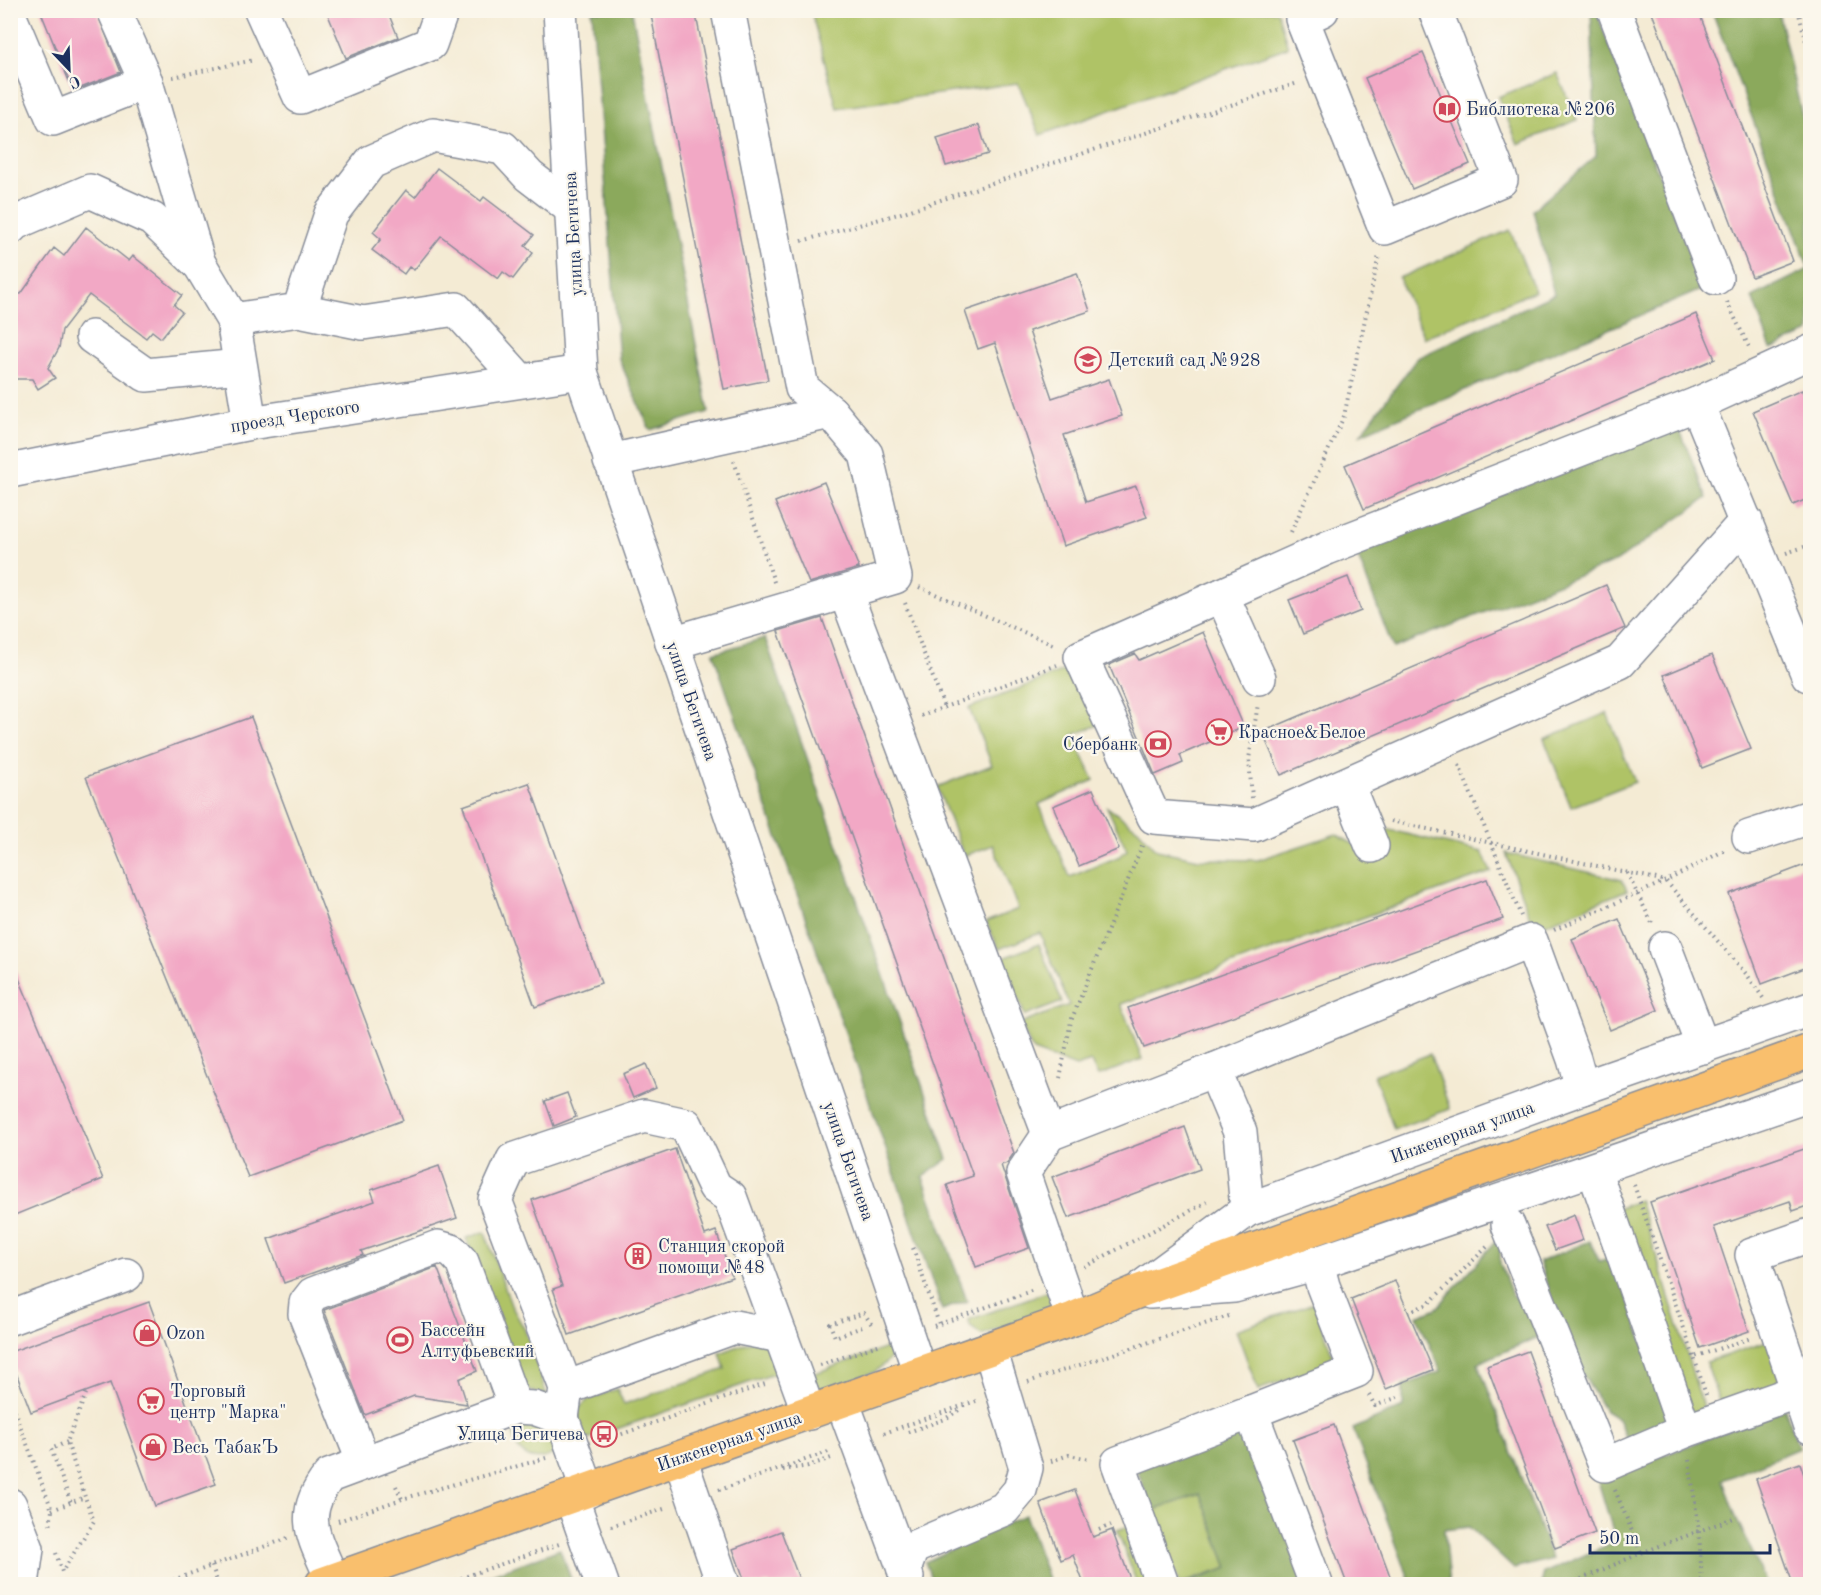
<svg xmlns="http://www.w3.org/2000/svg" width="1821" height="1595" viewBox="0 0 1821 1595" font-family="'Old Standard TT',serif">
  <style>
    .green { fill: #afc366; stroke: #657962; stroke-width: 1.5 }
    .forest { fill: #8ba95b; stroke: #536c5c; stroke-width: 1.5 }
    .building { fill: #f2a8c5 }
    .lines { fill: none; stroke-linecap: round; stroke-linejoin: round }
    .minor-casing { stroke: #888d99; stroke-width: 36 }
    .major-casing { stroke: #888d99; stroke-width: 36 }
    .path { stroke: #888d99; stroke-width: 4; stroke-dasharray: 1.5 4.5; stroke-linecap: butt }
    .minor { stroke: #fff; stroke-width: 33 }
    .major { stroke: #f9bf6d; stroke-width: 33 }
    .labels { text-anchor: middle; stroke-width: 4.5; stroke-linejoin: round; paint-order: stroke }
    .poi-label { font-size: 18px; fill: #1b2f5e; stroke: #fbf7ec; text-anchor: start }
    .street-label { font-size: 18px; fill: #1b2f5e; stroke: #fbf7ec }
  </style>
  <rect width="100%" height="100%" fill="#fbf7ec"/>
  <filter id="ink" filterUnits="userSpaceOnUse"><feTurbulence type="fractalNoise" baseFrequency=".0167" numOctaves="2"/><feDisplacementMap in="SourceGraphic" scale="12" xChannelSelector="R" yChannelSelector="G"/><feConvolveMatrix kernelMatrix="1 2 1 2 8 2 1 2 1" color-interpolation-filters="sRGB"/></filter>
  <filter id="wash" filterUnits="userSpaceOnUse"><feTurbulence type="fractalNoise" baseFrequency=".008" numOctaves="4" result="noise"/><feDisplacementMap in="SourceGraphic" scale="24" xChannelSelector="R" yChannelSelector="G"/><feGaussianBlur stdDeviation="1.35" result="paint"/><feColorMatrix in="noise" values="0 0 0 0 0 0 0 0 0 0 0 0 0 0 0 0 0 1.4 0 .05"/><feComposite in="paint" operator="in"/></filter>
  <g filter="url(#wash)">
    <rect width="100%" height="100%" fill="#f4ebd4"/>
    <g class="green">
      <polygon points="811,11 1277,11 1288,47 1040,135 1018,83 837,108"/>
      <polygon points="1557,73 1577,120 1518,144 1498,97"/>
      <polygon points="1510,230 1535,291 1424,338 1399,278"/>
      <polygon points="1077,666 1103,723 1073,735 1094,780 1039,804 1070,877 1120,856 1127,850 1107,807 1138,829 1157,850 1199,859 1258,860 1336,834 1362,849 1373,826 1482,852 1491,872 1121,1004 1142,1059 1098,1076 1091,1062 1076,1067 1033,1051 1020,1024 1069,1005 1040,933 999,949 986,922 1018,909 993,845 964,856 937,787 992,765 969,708"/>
      <polygon points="1607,713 1635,782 1571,807 1544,739"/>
      <polygon points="1506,853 1622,880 1627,890 1534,929"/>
      <polygon points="1039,944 1062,1002 1025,1016 1003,958"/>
      <polygon points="1430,1054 1450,1109 1394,1129 1374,1075"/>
      <polygon points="1639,1200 1704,1410 1688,1416 1617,1209"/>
      <polygon points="485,1232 511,1305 525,1330 547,1396 521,1388 466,1238"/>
      <polygon points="1049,1291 1051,1306 1049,1311 981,1335 971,1327 968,1320"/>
      <polygon points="1314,1303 1335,1362 1258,1390 1236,1330"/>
      <polygon points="1773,1340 1789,1387 1722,1410 1706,1362"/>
      <polygon points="752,1341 772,1345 782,1371 585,1440 578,1422 579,1408 589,1399 617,1389 624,1404 725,1369 720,1353"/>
      <polygon points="892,1346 892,1357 875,1372 810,1394 804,1377"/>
      <path d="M522 1420 545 1422 559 1449C530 1477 498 1437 522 1420Z"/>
      <polygon points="1200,1493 1228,1568 1179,1584 1152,1511"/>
      <polygon points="1127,1527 1149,1584 1137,1584 1117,1530"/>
    </g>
    <g class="forest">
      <polygon points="592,11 632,11 709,412 650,430 619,359"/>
      <polygon points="1591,11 1596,11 1703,289 1361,434 1417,358 1554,294 1533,210 1596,156"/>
      <polygon points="1712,11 1778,11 1810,151 1810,332 1771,349 1752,297 1809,269"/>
      <polygon points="1678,425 1707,498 1617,561 1393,648 1356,552"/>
      <polygon points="765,638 948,1159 923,1177 967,1301 942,1310 713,653"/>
      <polygon points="1501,1235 1500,1263 1512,1295 1531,1310 1541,1336 1478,1363 1552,1559 1514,1569 1469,1527 1444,1530 1449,1584 1411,1584 1353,1429 1403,1407 1403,1386 1441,1371 1417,1316 1437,1308"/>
      <polygon points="1590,1241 1599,1261 1613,1257 1673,1426 1628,1442 1618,1419 1605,1411 1574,1360 1539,1262"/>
      <polygon points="1785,1408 1799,1448 1723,1480 1736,1517 1767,1584 1541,1584 1544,1573 1616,1541 1598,1481"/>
      <polygon points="1246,1429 1305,1584 1185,1584 1228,1568 1200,1494 1152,1511 1137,1469"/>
      <polygon points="1025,1515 1050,1584 933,1584 925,1562"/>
      <polygon points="560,1549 573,1584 466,1584"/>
    </g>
    <g id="blocks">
      <g class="building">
        <polygon points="40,10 96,10 121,72 73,91"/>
        <polygon points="326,10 387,10 398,37 346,58"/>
        <polygon points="650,10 695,10 768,380 724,389"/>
        <polygon points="1651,10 1698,10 1793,261 1752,277"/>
        <polygon points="1423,53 1470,164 1412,189 1365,78"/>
        <polygon points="979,125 988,154 946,166 937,138"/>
        <polygon points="437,168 481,201 484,197 534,235 525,246 533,253 513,279 503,272 498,279 441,236 414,270 409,267 404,274 372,250 381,239 373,232 406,190 415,197"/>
        <polygon points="86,227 129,261 133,256 182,295 174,305 182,312 161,338 152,331 146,338 89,295 62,330 59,348 48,368 55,378 38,389 32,379 10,379 10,294 21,294 54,248 64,256"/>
        <polygon points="1077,273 1090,311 1029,331 1052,398 1109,379 1122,416 1064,435 1086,502 1136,486 1147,517 1063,546 995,343 978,349 965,311"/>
        <polygon points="1696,314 1715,359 1364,509 1345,465"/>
        <polygon points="1802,390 1810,411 1810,498 1793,505 1753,411"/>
        <polygon points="824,482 859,568 809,583 775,502"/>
        <polygon points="1348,577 1361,611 1303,634 1289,600"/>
        <polygon points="1606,585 1625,628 1281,775 1262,732"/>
        <polygon points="822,618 1014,1153 1007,1163 1001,1165 1029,1248 976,1267 947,1185 973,1176 778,631"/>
        <polygon points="1203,632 1244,727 1180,755 1183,763 1155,775 1109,665 1135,654 1139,660"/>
        <polygon points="1712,655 1751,749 1702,768 1664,675"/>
        <polygon points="251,717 403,1120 248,1177 86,777"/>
        <polygon points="529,783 601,983 535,1007 463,806"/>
        <polygon points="1093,789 1119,849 1079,866 1053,806"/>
        <polygon points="1810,863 1810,966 1762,984 1729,894"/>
        <polygon points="1487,879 1503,919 1144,1048 1128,1008"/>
        <polygon points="1619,919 1658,1010 1610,1030 1572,939"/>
        <polygon points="10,957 103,1179 10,1217"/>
        <polygon points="646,1064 656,1088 633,1098 623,1074"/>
        <polygon points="567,1093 576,1117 554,1126 545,1101"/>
        <polygon points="1185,1127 1200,1169 1068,1218 1052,1177"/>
        <polygon points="1810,1147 1810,1205 1793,1211 1790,1201 1714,1227 1749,1331 1700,1348 1650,1202"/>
        <polygon points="675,1149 705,1235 716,1231 732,1277 569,1335 553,1289 562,1286 532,1200"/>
        <polygon points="439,1166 457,1218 361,1251 363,1255 284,1283 268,1239 375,1201 371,1190"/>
        <polygon points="1574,1215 1583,1240 1555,1250 1545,1227"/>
        <polygon points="437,1267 477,1371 459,1379 467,1404 414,1396 365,1415 324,1310"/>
        <polygon points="1395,1281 1433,1370 1386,1389 1351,1299"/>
        <polygon points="149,1302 216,1484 155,1506 110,1383 31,1412 10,1357 10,1352"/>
        <polygon points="1528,1351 1595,1533 1555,1548 1487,1366"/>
        <polygon points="1334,1425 1393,1584 1347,1584 1293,1440"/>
        <polygon points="1800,1463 1810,1492 1810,1584 1793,1584 1756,1479"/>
        <polygon points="1075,1490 1093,1537 1112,1530 1132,1584 1084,1584 1073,1555 1061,1560 1040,1503"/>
        <polygon points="781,1531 801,1584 746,1584 733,1549"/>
      </g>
    </g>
  </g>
  <g filter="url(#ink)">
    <use href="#blocks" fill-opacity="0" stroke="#888d99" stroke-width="1.5"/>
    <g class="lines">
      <g class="minor-casing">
        <g id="minor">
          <polyline points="114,10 146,82 199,264"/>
          <polyline points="261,10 300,97 430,44 442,10"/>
          <polyline points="560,10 581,372 920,1373"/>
          <polyline points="728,10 802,388 831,412"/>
          <polyline points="1322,10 1302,19 1385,228 1501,180 1435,10"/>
          <polyline points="1614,10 1716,278"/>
          <polyline points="10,17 53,119 146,82"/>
          <polyline points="10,228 15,223 90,191 152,219 200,265 233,320 250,423"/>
          <polyline points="299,310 363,323 456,309 520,380"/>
          <polyline points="233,320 299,310 331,214 371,162 433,135 503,148 529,176 572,209"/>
          <polyline points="92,337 146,375 240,366"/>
          <polyline points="610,461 831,412 866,454 895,577 672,643"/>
          <polyline points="10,471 250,423 581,372"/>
          <polyline points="846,594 1049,1134 1214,1070 1240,1132 1247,1210"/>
          <polyline points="1222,595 1081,657 1154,817 1254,825 1620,662 1746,521"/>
          <polyline points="1808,675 1697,404 1810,352"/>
          <polyline points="1259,678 1222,595 1327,548 1697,404"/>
          <polyline points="1347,784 1372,846"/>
          <polyline points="1749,837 1810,817"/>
          <polyline points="1665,948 1703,1047"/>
          <polyline points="1214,1070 1531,941 1574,1059 1582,1088"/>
          <polyline points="1049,1134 1023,1173 1073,1319"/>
          <polyline points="1508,1225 1605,1465 1685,1431 1594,1170"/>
          <polyline points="1810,1235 1752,1255 1810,1427"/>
          <polyline points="1145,1285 1247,1210 1582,1088 1810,1009"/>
          <polyline points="1150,1292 1234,1286 1317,1263 1810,1095"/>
          <polyline points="10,1318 126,1275"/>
          <polyline points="566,1388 734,1327 781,1336"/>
          <polyline points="842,1401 907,1577"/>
          <polyline points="1251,1412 1356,1371 1323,1286 1317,1263"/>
          <polyline points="562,1418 566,1388 495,1200 513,1160 644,1116 686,1125 715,1187 730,1197 809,1413"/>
          <polyline points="1685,1431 1810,1387"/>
          <polyline points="680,1458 723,1584"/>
          <polyline points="364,1463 305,1314 306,1303 313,1294 438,1247 452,1251 462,1262 515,1407"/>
          <polyline points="571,1496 602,1584"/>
          <polyline points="10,1505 27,1549 22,1584"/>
          <polyline points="904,1570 912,1548 1004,1509 1020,1490 1026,1468 990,1349"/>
          <path d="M333 1581C315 1538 297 1517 329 1476L515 1407 534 1408 562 1418 588 1491"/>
          <polyline points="1162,1584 1118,1463 1251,1412 1316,1584"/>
        </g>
      </g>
      <g class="major-casing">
        <polyline id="major" points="322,1584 1073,1319 1134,1293 1810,1051"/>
      </g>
      <g class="path">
        <polyline points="1798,10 1810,57"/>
        <polyline points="173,77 254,60"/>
        <polyline points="802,241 898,214 1298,83"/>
        <polyline points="1727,302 1750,349"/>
        <polyline points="734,461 775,585"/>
        <polyline points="1291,532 1344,416 1379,255"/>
        <polyline points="1786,553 1810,545"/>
        <polyline points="919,587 1056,646"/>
        <polyline points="905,603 944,707"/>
        <polyline points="921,716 1057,665"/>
        <polyline points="1459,765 1521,916"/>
        <polyline points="1252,798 1249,759 1258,704"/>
        <polyline points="1391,821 1666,881 1748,976 1763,998"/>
        <polyline points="1627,873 1652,923"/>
        <polyline points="1554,930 1666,881 1727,849"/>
        <polyline points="1060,1078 1071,1021 1143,843"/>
        <polyline points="1634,1185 1694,1357"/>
        <polyline points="913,1248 939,1324"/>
        <polyline points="1084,1267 1207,1202"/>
        <polyline points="1408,1312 1428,1304 1487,1247"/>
        <polyline points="934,1326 1034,1290"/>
        <polyline points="862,1327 835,1337 830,1324 864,1313 872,1325"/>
        <polyline points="820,1365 881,1344"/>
        <polyline points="1028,1382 1229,1316"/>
        <polyline points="1369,1395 1375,1406 1398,1397"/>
        <polyline points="1706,1395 1694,1357 1751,1338"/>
        <polyline points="10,1399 52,1510 50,1529"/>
        <polyline points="908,1432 945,1419 962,1408"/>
        <polyline points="884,1433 976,1401"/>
        <polyline points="67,1442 51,1449 71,1503"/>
        <polyline points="599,1442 768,1383"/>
        <polyline points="1689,1460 1699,1531 1702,1584"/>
        <polyline points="1051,1461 1069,1455 1090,1459"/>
        <polyline points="783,1470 808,1466 834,1457"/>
        <polyline points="396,1486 402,1499"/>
        <polyline points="719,1490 831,1451"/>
        <polyline points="1615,1490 1641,1553"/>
        <polyline points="52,1510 85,1497 67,1442 87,1391"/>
        <polyline points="338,1521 402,1499 546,1458"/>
        <polyline points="611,1526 667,1508"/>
        <polyline points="1099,1530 1111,1525"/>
        <polyline points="56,1553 62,1572 94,1521 85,1497"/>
        <polyline points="212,1566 218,1584"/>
        <polyline points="162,1584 288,1538"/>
        <polyline points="444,1584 559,1544"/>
        <polyline points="1570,1584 1641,1553 1736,1517"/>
      </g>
      <use href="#minor" class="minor"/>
      <use href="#major" class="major"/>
    </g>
  </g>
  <defs>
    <g id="library-ring" transform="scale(1.35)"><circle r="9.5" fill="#fbf7ec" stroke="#d1495b" stroke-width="1.5"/><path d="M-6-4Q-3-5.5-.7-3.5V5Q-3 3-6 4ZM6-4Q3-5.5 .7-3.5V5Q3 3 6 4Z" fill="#d1495b"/></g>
    <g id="school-ring" transform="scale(1.35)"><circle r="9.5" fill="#fbf7ec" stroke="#d1495b" stroke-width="1.5"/><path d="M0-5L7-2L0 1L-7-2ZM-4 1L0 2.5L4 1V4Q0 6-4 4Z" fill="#d1495b"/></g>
    <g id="supermarket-ring" transform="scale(1.35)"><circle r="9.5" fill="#fbf7ec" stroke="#d1495b" stroke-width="1.5"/><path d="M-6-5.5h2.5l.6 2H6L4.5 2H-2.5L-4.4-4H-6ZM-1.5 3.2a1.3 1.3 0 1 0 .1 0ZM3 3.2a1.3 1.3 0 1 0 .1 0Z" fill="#d1495b"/></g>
    <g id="bank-ring" transform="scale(1.35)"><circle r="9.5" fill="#fbf7ec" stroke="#d1495b" stroke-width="1.5"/><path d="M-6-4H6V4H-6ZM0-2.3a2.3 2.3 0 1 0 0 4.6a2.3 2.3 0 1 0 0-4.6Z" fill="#d1495b"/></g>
    <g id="building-ring" transform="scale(1.35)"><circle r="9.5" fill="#fbf7ec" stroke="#d1495b" stroke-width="1.5"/><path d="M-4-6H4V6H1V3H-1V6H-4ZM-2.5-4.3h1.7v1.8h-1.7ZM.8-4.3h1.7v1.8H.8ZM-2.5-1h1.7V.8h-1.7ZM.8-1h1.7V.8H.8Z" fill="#d1495b"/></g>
    <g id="shop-ring" transform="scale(1.35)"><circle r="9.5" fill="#fbf7ec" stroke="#d1495b" stroke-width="1.5"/><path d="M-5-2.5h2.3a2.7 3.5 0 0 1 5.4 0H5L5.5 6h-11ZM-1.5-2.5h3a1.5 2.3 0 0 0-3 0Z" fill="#d1495b"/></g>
    <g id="stadium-ring" transform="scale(1.35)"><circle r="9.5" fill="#fbf7ec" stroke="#d1495b" stroke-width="1.5"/><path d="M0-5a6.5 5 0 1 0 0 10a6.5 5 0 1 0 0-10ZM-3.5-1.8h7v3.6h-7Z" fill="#d1495b"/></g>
    <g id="bus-ring" transform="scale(1.35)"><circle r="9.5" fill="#fbf7ec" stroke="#d1495b" stroke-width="1.5"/><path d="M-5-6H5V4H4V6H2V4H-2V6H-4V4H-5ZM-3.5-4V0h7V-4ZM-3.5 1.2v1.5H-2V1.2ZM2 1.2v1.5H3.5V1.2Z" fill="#d1495b"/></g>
  </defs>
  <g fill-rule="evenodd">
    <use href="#library-ring" x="1447" y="109"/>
    <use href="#school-ring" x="1088" y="360"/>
    <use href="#supermarket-ring" x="1219" y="732"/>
    <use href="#bank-ring" x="1158" y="744"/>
    <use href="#building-ring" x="638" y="1256"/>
    <use href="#shop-ring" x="147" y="1333"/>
    <use href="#stadium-ring" x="400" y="1340"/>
    <use href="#supermarket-ring" x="151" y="1401"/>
    <use href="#bus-ring" x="604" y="1434"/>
    <use href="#shop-ring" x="153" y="1447"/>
  </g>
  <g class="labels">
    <g class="poi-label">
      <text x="1466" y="115">Библиотека №206</text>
      <text x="1108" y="366">Детский сад №928</text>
      <text x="1238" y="738">Красное&amp;Белое</text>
      <text x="1138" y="750" text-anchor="end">Сбербанк</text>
      <text x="658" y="1252">Станция скорой<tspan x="658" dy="21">помощи №48</tspan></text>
      <text x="420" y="1336">Бассейн<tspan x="420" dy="21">Алтуфьевский</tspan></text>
      <text x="166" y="1339">Ozon</text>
      <text x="170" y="1397">Торговый<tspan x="170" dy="21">центр "Марка"</tspan></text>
      <text x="584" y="1440" text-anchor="end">Улица Бегичева</text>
      <text x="172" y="1453">Весь ТабакЪ</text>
    </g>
    <g class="street-label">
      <text transform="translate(573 234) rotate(-93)" y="6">улица Бегичева</text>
      <text transform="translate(295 416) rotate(-9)" y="6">проезд Черского</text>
      <text transform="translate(692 701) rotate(71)" y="6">улица Бегичева</text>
      <text transform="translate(1462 1132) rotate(-20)" y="6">Инженерная улица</text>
      <text transform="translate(849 1161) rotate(71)" y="6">улица Бегичева</text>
      <text transform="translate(729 1441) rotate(-19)" y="6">Инженерная улица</text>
    </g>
  </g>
  <rect width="1821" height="1595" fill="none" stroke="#fbf7ec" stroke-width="36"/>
  <g transform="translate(69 69) rotate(157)" stroke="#fbf7ec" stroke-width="4.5" paint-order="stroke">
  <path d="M0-4.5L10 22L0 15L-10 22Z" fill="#1b2f5e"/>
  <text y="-9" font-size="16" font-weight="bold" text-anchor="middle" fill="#1b2f5e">С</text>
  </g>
  <path d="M1590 1544v9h180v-9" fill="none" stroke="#1b2f5e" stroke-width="3"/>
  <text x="1599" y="1544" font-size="18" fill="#1b2f5e" stroke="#fbf7ec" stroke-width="4.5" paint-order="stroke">50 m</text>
</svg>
